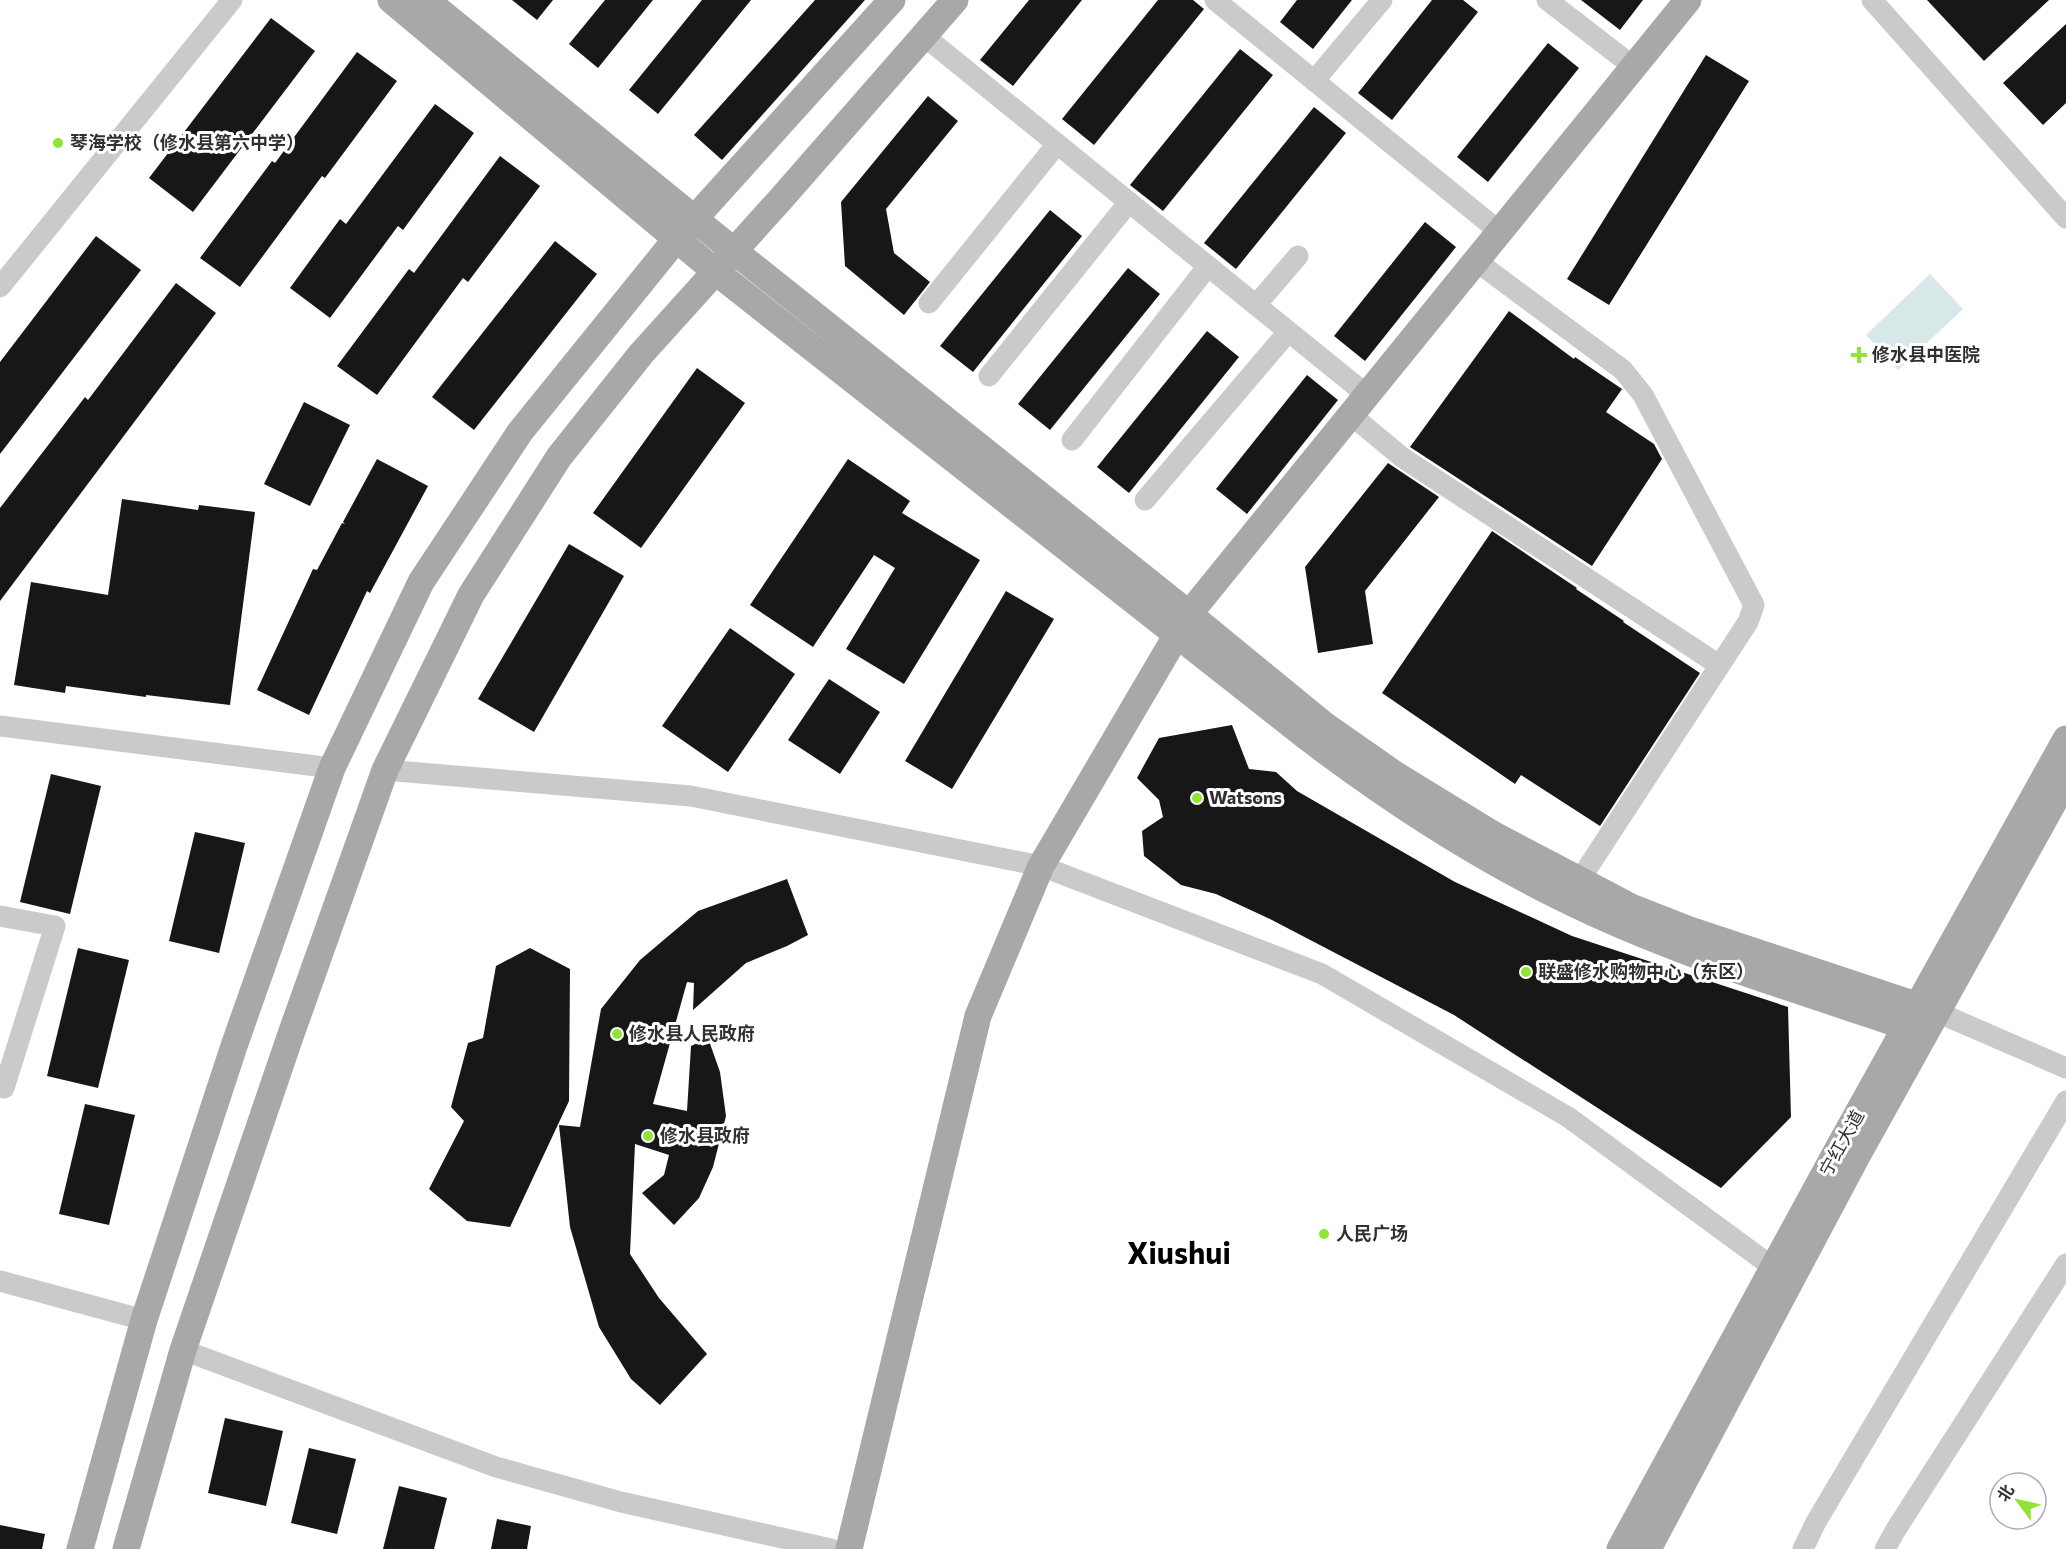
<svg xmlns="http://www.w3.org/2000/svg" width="2066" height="1549" viewBox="0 0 2066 1549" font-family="Commissioner,'Noto Sans SC',sans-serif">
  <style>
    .green { fill: #d8e7e8 }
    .building { fill: #171717 }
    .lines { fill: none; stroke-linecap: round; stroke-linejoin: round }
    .minor { stroke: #cacaca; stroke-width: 21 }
    .major { stroke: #a8a8a8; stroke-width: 27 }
    .poi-dot { fill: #8fe434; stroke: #fff; stroke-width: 2 }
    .labels { text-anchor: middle; stroke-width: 6; stroke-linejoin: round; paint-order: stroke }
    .poi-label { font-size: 18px; font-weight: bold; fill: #303030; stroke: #fff; text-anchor: start }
    .street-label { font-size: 18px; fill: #303030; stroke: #fff }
    .town-label { font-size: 30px; font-weight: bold; fill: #000; stroke: #fff }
  </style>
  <rect width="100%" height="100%" fill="#fff"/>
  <polygon class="green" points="1930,274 1963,309 1898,370 1866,335"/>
  <g class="building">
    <polygon points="512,0 553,0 537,20"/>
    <polygon points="605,0 653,0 598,68 569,44"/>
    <polygon points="702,0 751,0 658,114 629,90"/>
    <polygon points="815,0 865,0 722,160 694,135"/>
    <polygon points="1029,0 1082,0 1013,86 980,60"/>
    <polygon points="1158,0 1193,0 1204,9 1094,145 1062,119"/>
    <polygon points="1297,0 1352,0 1313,49 1280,22"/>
    <polygon points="1432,0 1463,0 1478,12 1392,120 1358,93"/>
    <polygon points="1581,0 1643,0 1620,30"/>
    <polygon points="1927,0 2049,0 1984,61"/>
    <polygon points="271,18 315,51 193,212 149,178"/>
    <polygon points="2066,24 2066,103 2043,125 2003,83"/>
    <polygon points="1548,43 1579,68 1488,182 1457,157"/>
    <polygon points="1240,49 1273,75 1163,211 1130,185"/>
    <polygon points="357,52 397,81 325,178 322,176 240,287 200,258 272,161 275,163"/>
    <polygon points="1706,55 1749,81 1609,305 1567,279"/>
    <polygon points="928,96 958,121 886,209 894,253 930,282 904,315 845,266 841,202"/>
    <polygon points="435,104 474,133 403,230 398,226 330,318 290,288 340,219 346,224"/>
    <polygon points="1314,107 1346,133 1236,269 1204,243"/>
    <polygon points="500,156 540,186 468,282 463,278 377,395 337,366 409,269 414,273"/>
    <polygon points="1050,210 1082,236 973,372 940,346"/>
    <polygon points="1425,222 1456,247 1365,361 1334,336"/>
    <polygon points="96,236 141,270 0,454 0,362"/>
    <polygon points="555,241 597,274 474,430 432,397"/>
    <polygon points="1128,268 1160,294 1050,430 1018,404"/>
    <polygon points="176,283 216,313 0,601 0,508 85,397 88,400"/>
    <polygon points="1509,311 1574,359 1575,357 1622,389 1606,412 1654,444 1662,459 1592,566 1410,447"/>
    <polygon points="1207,331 1239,357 1129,493 1097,467"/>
    <polygon points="697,368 745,403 641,548 593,513"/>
    <polygon points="1307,375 1338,400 1247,514 1216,489"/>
    <polygon points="304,402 350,425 310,506 264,484"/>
    <polygon points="377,459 428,486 370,593 367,591 309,715 257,690 313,569 317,570 342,523 345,524 343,522"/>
    <polygon points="848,459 910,501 902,513 980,560 904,684 846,649 895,568 874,555 813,647 750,605"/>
    <polygon points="1388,463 1439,497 1365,591 1373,644 1318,653 1305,567"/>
    <polygon points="122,499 198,510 199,505 255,512 230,705 146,695 146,697 66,686 65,693 14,685 31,582 108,595"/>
    <polygon points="1492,531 1577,588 1576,589 1624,621 1623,622 1700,673 1600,826 1521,775 1515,784 1382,693"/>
    <polygon points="569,544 624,576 534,732 478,699"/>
    <polygon points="1006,591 1054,619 952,789 905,761"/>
    <polygon points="730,628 795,674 728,772 662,726"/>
    <polygon points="829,679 880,712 840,774 788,740"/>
    <polygon points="1232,725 1249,769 1276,772 1297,791 1455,882 1572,936 1788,1007 1791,1117 1721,1188 1454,1015 1270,919 1216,894 1181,885 1144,856 1142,831 1163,817 1159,800 1137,778 1159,738"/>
    <polygon points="51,774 101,786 70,914 20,902"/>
    <polygon points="195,832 245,843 219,953 169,941"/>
    <polygon points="787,879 808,935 787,946 746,963 693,1010 694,983 687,982 653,1104 687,1111 691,1046 708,1038 720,1072 726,1116 713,1167 699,1198 674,1225 642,1193 664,1175 669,1155 635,1144 630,1254 659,1298 707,1354 660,1405 631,1379 599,1327 570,1227 559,1125 580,1127 601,1009 640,960 698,911"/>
    <polygon points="78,948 129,960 98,1088 47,1076"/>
    <polygon points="530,948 570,969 569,1101 510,1227 467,1221 429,1189 464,1121 451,1107 468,1043 483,1038 496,966"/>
    <polygon points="85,1104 135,1115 109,1225 59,1214"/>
    <polygon points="225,1418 283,1431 266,1506 208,1493"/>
    <polygon points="309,1448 356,1459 337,1534 291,1523"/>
    <polygon points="399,1486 447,1498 434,1549 383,1549"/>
    <polygon points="497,1519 531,1526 527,1549 491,1549"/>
    <polygon points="0,1525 45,1534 42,1549 0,1549"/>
  </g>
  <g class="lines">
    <g class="minor">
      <polyline points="1215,0 1500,232"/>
      <polyline points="1547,0 1634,67"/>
      <polyline points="1872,0 2066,218"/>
      <polyline points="924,36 1367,395"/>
      <polyline points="1314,81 1382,0"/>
      <polyline points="1476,261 1623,370 1643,395 1754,605 1748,622 1579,881 1570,889"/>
      <polyline points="0,287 232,0"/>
      <polyline points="929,303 1057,144"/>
      <polyline points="1256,305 1298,256"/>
      <polyline points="989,376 1129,202"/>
      <polyline points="1351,415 1403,458 1719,665"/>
      <polyline points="1072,440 1208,266"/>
      <polyline points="1145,500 1288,332"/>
      <polyline points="0,726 332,768"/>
      <polyline points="385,770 691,796 1041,866 1322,974 1568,1117 1774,1268"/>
      <polyline points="0,916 55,926 4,1088 0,1087"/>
      <polyline points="1937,1012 2066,1068"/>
      <polyline points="0,1281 144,1320"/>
      <polyline points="183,1350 496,1467 621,1502 831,1549"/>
      <polyline points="1803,1549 1816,1522 2066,1101"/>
      <polyline points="1885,1549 1895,1531 2066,1264"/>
    </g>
    <g class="major">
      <path d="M391 0 716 272 1308 738C1387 798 1471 853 1560 897 1676 955 1803 991 1925 1033"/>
      <polyline points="426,0 734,251 1189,614 1323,724 1396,775 1494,835 1631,907 1690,930 1937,1012"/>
      <polyline points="80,1549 144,1320 234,1046 332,768 421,582 520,432 677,238 892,0"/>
      <polyline points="126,1549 183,1350 291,1034 385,770 471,595 559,457 641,354 780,200 955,0"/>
      <polyline points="849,1549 978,1016 1041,866 1189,614 1688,0"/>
      <polyline points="1620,1549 1839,1147 2066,739"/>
      <polyline points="1648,1549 1857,1156 2066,780"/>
    </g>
  </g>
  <g class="poi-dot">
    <circle cx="58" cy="143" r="6"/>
    <path d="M1856 346h6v6h6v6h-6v6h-6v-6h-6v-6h6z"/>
    <circle cx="1197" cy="798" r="6"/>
    <circle cx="1526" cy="972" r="6"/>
    <circle cx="617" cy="1034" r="6"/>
    <circle cx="648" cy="1136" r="6"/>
    <circle cx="1324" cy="1234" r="6"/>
  </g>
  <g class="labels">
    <g class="poi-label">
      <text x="70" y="149">琴海学校（修水县第六中学）</text>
      <text x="1872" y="361">修水县中医院</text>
      <text x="1209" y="804">Watsons</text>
      <text x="1538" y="978">联盛修水购物中心（东区）</text>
      <text x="629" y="1040">修水县人民政府</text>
      <text x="660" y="1142">修水县政府</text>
      <text x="1336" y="1240">人民广场</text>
    </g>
    <g class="street-label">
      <text transform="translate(1842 1143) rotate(-61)" y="6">宁红大道</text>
    </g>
    <g class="town-label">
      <text x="1179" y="1264">Xiushui</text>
    </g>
  </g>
  <g transform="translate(2018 1501) rotate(303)"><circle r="28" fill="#ffffff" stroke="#acacac" stroke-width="1.5"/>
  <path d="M0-4.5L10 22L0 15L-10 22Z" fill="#8fe434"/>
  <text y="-9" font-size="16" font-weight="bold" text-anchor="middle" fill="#303030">北</text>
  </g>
</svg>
